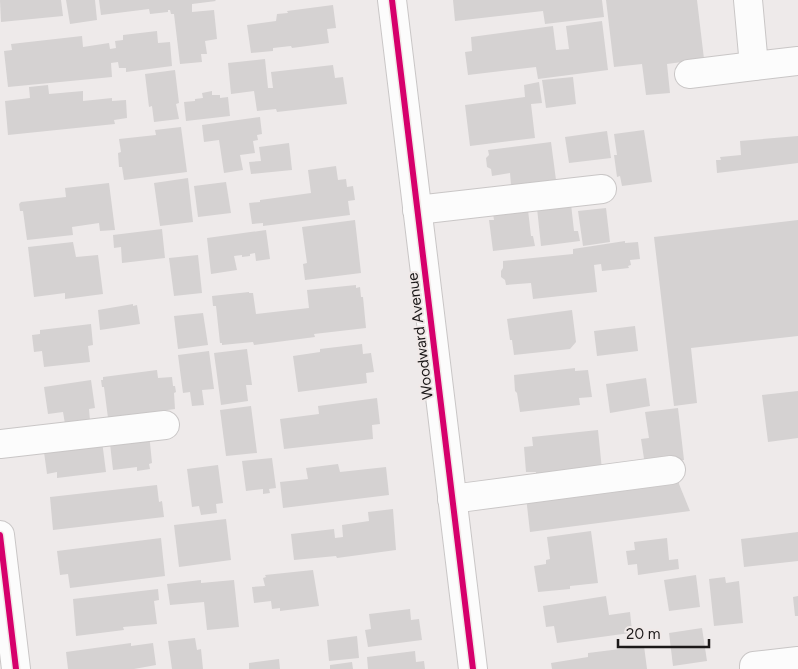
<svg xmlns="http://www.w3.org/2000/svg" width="798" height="669" viewBox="0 0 798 669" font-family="Figtree,sans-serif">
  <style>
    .building { fill: #d5d2d2 }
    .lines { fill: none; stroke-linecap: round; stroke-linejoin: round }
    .minor-casing { stroke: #c9c6c6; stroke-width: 30 }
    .minor { stroke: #fcfcfc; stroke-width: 28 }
    .cycleway-casing { stroke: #f0e9e8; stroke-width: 9 }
    .cycleway { stroke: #d6006c; stroke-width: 6 }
    .labels { text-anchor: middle; stroke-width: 4; stroke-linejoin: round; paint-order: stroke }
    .street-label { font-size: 15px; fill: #1c1919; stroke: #f0e9e8 }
  </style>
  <rect width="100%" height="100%" fill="#eeeaea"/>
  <g class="building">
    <polygon points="0,0 61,0 63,16 1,22"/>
    <polygon points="66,0 95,0 97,20 70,24"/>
    <polygon points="99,0 215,0 216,1 192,4 192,12 214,10 217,39 205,41 207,54 201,54 202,62 180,64 174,14 171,14 170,10 168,10 168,12 150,14 149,9 101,15"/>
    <polygon points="453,0 602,0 604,17 545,24 543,11 455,21"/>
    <polygon points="606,0 697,0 704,59 667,64 670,93 646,95 642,64 614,67"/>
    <polygon points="333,5 336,28 327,29 329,43 292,48 291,46 273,48 273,51 251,53 247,25 276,21 277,14 288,13 287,11"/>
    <polygon points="602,21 608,70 538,79 536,67 468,75 465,52 472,51 471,37 553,26 556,50 569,49 566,26"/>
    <polygon points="157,31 158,43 170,42 172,66 126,72 126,68 119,68 118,62 111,63 112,77 8,87 4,51 12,50 11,44 82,36 83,47 109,43 110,49 116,48 115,41 123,40 123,35"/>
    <polygon points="265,59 268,88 273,88 271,72 333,65 335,78 343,77 347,104 277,112 276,109 257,111 254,91 231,94 228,63"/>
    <polygon points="175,70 179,103 176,104 179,119 154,122 152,106 149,107 145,74"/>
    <polygon points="573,77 576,104 546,108 542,80"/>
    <polygon points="539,82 542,103 531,104 535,138 470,146 465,105 525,97 524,85"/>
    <polygon points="48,85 49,94 83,91 83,101 112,98 112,101 126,100 127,118 114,120 115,124 8,135 5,101 30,98 29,87"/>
    <polygon points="212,91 212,95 220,95 220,98 228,97 230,116 186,121 184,102 195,101 195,99 203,98 202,93"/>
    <polygon points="260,117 262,134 257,135 258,140 253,141 255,153 240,155 243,170 224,173 219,140 204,142 202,125"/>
    <polygon points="181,127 187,172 124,180 122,167 119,167 118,153 121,152 119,139 156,135 155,130"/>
    <polygon points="644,130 652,182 622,186 620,176 617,177 614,155 617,155 614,134"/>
    <polygon points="607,131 611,158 569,163 565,137"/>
    <polygon points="798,136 798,163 717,173 716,160 721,160 720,157 741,155 740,141"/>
    <polygon points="551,142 556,180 511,185 510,173 492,176 491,169 487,167 486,158 489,155 488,150"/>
    <polygon points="289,143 292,170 251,174 249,162 261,161 259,147"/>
    <polygon points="336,166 338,180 346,179 347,187 353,186 355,200 348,201 350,215 263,226 263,223 252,224 249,203 260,202 260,200 311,193 308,170"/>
    <polygon points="188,178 193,222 160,226 154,183"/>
    <polygon points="226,182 231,213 198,217 194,186"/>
    <polygon points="109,183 115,230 100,231 99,223 72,227 73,235 27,240 23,211 20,211 19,204 21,202 66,197 65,188"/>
    <polygon points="571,204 574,231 578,231 580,241 541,246 537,208"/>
    <polygon points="606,208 610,242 583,246 578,211"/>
    <polygon points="528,210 531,236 533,236 535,246 493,251 489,220 494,220 493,214"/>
    <polygon points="355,220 361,273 305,280 303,264 307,263 302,227"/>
    <polygon points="798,220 798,336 691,348 697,403 674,406 654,237"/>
    <polygon points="162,229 165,258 122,263 121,247 114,248 113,235"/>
    <polygon points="266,230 270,259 256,261 255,253 250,254 250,256 242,257 242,255 234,256 237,270 211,274 207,238"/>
    <polygon points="625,241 625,243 638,242 640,259 630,260 631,265 628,266 629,268 602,271 601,264 594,265 597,292 533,299 531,283 506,285 505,280 501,277 501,271 503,268 503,261 573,254 573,249"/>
    <polygon points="73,242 76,257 98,255 103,294 65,299 65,293 34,297 28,247"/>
    <polygon points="198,255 202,293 174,296 169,258"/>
    <polygon points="356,285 356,288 360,287 361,297 363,297 366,328 314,334 315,337 254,345 253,342 222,345 222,343 220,343 216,306 213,306 212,296 249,292 249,293 253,293 256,314 309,308 307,290"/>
    <polygon points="133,304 133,306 137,305 140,324 100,330 98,310"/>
    <polygon points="572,310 576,342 570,349 514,355 512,340 510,340 507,319"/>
    <polygon points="203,313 208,345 178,349 174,316"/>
    <polygon points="91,324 93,345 88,346 90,362 44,367 42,351 34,352 32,335 40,334 40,330"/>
    <polygon points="635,326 638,351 597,356 594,331"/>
    <polygon points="362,344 363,354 371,353 374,372 366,373 367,383 298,392 293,356 320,352 320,349"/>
    <polygon points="247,349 252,385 246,385 248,401 221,405 214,353"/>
    <polygon points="209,351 214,389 202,390 204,405 192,406 190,392 183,393 178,355"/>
    <polygon points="575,368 575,371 588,370 592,397 579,398 580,405 520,412 517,393 515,391 514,375"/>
    <polygon points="157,370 158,378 172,377 173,386 175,386 176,392 174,393 175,409 108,418 104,387 102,387 101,380 103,380 103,377"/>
    <polygon points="646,378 650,406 610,413 606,384"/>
    <polygon points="91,380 95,408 89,409 90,421 65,424 63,412 48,414 44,387"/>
    <polygon points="798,391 798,438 768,442 762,395"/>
    <polygon points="377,398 380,424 372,425 373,439 284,449 280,419 319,414 318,406"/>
    <polygon points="251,406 257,453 226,456 220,410"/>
    <polygon points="678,408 684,460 645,465 641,439 649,438 645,412"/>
    <polygon points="598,430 602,470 536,476 536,472 526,472 524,447 533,446 532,437"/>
    <polygon points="149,433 152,463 149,464 150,469 137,471 137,467 113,470 109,435"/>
    <polygon points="102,441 106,472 57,478 57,472 47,474 44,452"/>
    <polygon points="272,458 276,488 269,489 270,493 263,494 263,489 246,491 242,461"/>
    <polygon points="338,464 340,472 386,467 389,495 283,508 280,482 308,479 306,468"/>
    <polygon points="218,465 223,503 216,504 217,513 201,515 199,506 192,507 187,469"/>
    <polygon points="679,479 679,484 690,511 530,532 526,497"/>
    <polygon points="157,485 159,502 162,501 164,517 53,530 50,497"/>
    <polygon points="393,509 396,550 337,558 336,556 294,560 291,534 334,529 335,538 343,537 342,525 369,521 368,512"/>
    <polygon points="226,519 231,560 179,567 174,525"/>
    <polygon points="591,531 598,583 570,586 570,589 538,592 534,566 546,564 546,560 550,559 547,537"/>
    <polygon points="798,532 798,561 744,567 741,539"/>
    <polygon points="161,538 165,576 70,588 68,574 60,575 57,551"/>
    <polygon points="667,538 669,560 678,559 679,569 638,575 637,564 628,565 626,551 635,550 634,542"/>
    <polygon points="313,570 319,606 280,611 280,608 272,609 271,601 254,603 252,587 265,586 263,578 266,577 265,575"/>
    <polygon points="696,575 700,607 669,611 664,580"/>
    <polygon points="725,577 726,583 739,581 743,623 714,626 709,579"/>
    <polygon points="201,580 201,583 234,580 239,627 207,630 204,602 170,605 167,584"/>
    <polygon points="158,589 159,600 154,601 157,624 123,627 124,630 76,636 73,599"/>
    <polygon points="606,596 609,615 630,612 632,631 630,633 557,643 554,626 546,627 543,606"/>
    <polygon points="798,596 798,616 795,616 793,597"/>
    <polygon points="410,609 411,620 419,619 422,640 368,647 365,630 371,629 369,614"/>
    <polygon points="702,628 707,661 673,666 669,633"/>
    <polygon points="357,636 359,658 329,661 327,640"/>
    <polygon points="195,638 197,650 201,649 203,669 172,669 168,641"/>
    <polygon points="131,643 131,646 153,643 156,665 134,669 68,669 66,652"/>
    <polygon points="644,646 647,669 552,669 551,663 588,657 588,653"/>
    <polygon points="415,651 416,662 424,661 425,669 368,669 367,657"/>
    <polygon points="279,659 280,669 249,669 249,663"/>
    <polygon points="352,662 353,669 330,669 330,665"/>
  </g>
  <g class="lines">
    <g class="minor-casing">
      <g id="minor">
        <polyline points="392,0 473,669"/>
        <polyline points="748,0 754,66 798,61"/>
        <polyline points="689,74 754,66"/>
        <polyline points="417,210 602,189"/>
        <polyline points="0,444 165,425"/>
        <polyline points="452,499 671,470"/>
        <polyline points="0,535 16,669"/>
        <polyline points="754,669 754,666 798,661"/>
      </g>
    </g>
    <use href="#minor" class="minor"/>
    <g class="cycleway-casing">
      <g id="cycleway">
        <polyline points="392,0 473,669"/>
        <polyline points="0,535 16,669"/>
      </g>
    </g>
    <use href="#cycleway" class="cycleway"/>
  </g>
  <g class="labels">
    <g class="street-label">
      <text transform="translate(420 336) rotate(-97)" y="5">Woodward Avenue</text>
    </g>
  </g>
  <path d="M618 639v8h91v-8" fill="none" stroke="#1c1919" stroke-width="2.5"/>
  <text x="626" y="639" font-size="15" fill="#1c1919" stroke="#f0e9e8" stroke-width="4" paint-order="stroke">20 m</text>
</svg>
